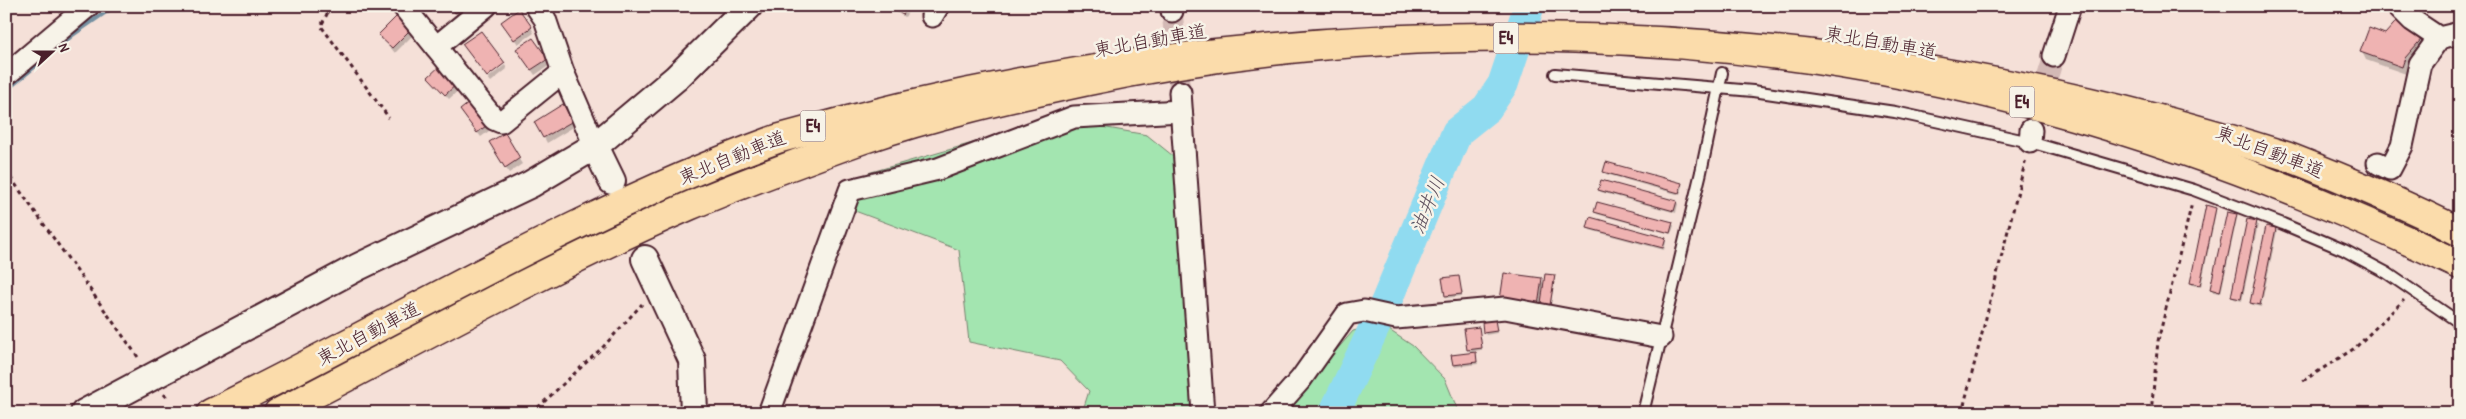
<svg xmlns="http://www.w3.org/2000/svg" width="2466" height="419" viewBox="0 0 2466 419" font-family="'Patrick Hand','Klee One',sans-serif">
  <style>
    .green { fill: #a3e5b0; stroke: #76826e }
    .shadow { fill: #0003 }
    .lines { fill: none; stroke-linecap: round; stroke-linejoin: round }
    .stream { stroke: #7490a1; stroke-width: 5 }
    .river { stroke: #90dbf0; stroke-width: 31 }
    .building { fill: #efb3b2; stroke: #4a1f2b }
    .minor-tunnel { stroke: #d3b9b5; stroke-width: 21; stroke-dasharray: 21 11; stroke-linecap: butt }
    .service-casing { stroke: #4a1f2b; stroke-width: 14 }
    .minor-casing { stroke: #4a1f2b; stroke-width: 25 }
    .tertiary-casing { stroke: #4a1f2b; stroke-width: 30 }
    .motorway-casing { stroke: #4a1f2b; stroke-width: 31 }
    .path { stroke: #4a1f2b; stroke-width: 3; stroke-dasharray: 4 4; stroke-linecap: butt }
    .service { stroke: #f7f3e8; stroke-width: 10 }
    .minor { stroke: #f7f3e8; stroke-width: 21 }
    .tertiary { stroke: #f7f3e8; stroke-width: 26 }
    .motorway { stroke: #fbdcab; stroke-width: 28 }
    .labels { text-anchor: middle; stroke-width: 5; stroke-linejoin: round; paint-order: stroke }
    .shield { fill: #f7f3e8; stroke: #7e5f64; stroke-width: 1 }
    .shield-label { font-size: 18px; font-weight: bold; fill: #4a1f2b }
    .street-label { font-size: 19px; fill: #4a1f2b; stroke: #f7f3e8 }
    .water-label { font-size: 20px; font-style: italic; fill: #5c4e5c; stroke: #f7f3e8 }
  </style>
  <rect width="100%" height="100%" fill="#f5e0d8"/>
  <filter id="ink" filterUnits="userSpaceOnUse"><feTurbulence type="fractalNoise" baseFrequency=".02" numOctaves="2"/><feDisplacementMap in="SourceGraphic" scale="10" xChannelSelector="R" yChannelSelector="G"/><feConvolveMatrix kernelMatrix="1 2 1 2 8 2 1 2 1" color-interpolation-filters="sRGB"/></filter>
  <g filter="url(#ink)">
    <g class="green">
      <polygon points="1056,119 1147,135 1188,168 1209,413 1082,413 1089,391 1060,361 969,342 959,250 847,208 868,173"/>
      <polygon points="1373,326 1389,330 1413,346 1445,379 1459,413 1282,413 1353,331"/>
    </g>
    <g class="shadow">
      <polygon points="451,6 468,6 470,10 459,18"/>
      <polygon points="887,6 908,6 910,9 905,17"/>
      <polygon points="2402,17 2428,45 2409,66 2406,74 2366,60 2362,52 2385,36"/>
      <polygon points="531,27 534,33 518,44 506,28"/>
      <polygon points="409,30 412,36 395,53 380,35"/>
      <polygon points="521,55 547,59 550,65 535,75"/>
      <polygon points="505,65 507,69 491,82 488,78"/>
      <polygon points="430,77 461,88 449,99"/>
      <polygon points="563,106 575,126 547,143 536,122"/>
      <polygon points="465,116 493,128 481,137"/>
      <polygon points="504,135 522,164 509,173 491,143"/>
      <polygon points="1605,172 1681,184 1683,186 1680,195 1606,174"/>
      <polygon points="1599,190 1676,202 1678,204 1676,213 1601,192"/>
      <polygon points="2215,209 2216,211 2201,287 2192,285 2191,283"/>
      <polygon points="1596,212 1672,223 1674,226 1671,234 1597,214"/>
      <polygon points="2236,215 2237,218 2221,293 2213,292 2211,289"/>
      <polygon points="2256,223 2258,225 2242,301 2234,299 2232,297"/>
      <polygon points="1588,227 1665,239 1666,242 1664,250 1590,230"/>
      <polygon points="2275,229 2277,231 2261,307 2252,305 2251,303"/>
      <polygon points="1554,276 1551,307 1543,306 1542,303 1541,311 1504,306 1541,279 1544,285"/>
      <polygon points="1459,278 1462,296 1447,298 1446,296"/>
      <polygon points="1494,321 1497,333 1486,335 1485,333"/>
      <polygon points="1478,328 1482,350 1474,351 1478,364 1455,367 1454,365 1471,354 1468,349"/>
    </g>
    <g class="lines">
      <polyline class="stream" points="6,90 72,35 114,6"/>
      <polyline class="river" points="1334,413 1384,307 1457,132 1487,108 1503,84 1529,6"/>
    </g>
    <g class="building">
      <polygon points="451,6 465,6 455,13"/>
      <polygon points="888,6 909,6 903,15"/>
      <polygon points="519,9 532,27 514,40 501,22"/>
      <polygon points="397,16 410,30 392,48 378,35"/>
      <polygon points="2401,16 2424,36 2405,58 2402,67 2360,52 2369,28 2385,34"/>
      <polygon points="481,31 505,63 487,77 462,44"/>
      <polygon points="533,38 548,59 531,70 516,49"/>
      <polygon points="442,64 459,82 445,95 428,77"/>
      <polygon points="474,99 491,122 477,133 460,110"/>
      <polygon points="563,104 573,121 543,138 534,122"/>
      <polygon points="505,133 520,158 505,168 489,142"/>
      <polygon points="1606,162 1682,183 1679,193 1603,172"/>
      <polygon points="1601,180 1677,201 1674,211 1598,190"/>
      <polygon points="1597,202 1673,222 1670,233 1594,212"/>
      <polygon points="2206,205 2216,208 2200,285 2190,283"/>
      <polygon points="2227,212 2237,214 2220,292 2210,289"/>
      <polygon points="1590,217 1666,238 1663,248 1587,228"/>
      <polygon points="2247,219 2257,221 2241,299 2231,297"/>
      <polygon points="2266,226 2276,228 2260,305 2250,303"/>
      <polygon points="1504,273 1542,278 1538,306 1500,300"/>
      <polygon points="1545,274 1555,275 1550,305 1541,303"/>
      <polygon points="1459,276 1462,294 1445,296 1442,278"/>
      <polygon points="1495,320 1497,331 1483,333 1482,322"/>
      <polygon points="1479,327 1482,348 1467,350 1464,329"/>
      <polygon points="1476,352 1477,362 1453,365 1451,355"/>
    </g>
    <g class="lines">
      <g class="minor-tunnel">
        <polyline points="1172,11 1180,92"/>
        <polyline points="2038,108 2054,56"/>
      </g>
      <g class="service-casing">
        <g id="service">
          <polyline points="1555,74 1753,91 1895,112 2030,142 2194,190 2283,224 2344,250 2387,273 2460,323"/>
          <polyline points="1643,413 1701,172 1722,73"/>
        </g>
      </g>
      <g class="minor-casing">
        <g id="minor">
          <polyline points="403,6 494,119 501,122 563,72"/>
          <polyline points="536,6 545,19 563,72 595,146"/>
          <polyline points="2398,6 2412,20 2439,38 2460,33"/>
          <polyline points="1172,11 1172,6"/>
          <polyline points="932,16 938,6"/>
          <polyline points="436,47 486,6"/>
          <polyline points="2054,56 2070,6"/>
          <polyline points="6,75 88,6"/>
          <polyline points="1180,92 1203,413"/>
          <polyline points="2030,142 2031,130"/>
          <polyline points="2378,163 2390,169 2402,146 2420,64 2439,38"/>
          <polyline points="769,413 850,190 938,169 1074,117 1181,111"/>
          <polyline points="1271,413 1301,379 1347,314 1364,311 1396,318 1505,308 1661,337"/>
        </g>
      </g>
      <g class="tertiary-casing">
        <g id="tertiary">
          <polyline points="595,146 612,181"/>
          <polyline points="645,259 692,360 694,413"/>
          <polyline points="84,413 358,267 531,184 595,146 676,78 749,6"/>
        </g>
      </g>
      <g class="motorway-casing">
        <g id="motorway">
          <path d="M211 413C399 321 579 211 777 139 1266 0 1800 0 2286 156 2345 179 2403 203 2460 232"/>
          <path d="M278 413C414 343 549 267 689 206 745 182 803 161 861 140 933 115 1009 98 1083 82 1402 14 1749 24 2063 113 2200 151 2332 204 2460 265"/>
        </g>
      </g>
      <g class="path">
        <polyline points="331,6 321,26 389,118"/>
        <polyline points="6,171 140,360"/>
        <polyline points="2303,381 2355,348 2404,300"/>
        <polyline points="164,394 169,400"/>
        <polyline points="532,413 604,346 642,304"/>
        <polyline points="1962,413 2026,159"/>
        <polyline points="2151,413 2158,341 2192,203"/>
      </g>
      <use href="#service" class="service"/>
      <use href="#minor" class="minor"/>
      <use href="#tertiary" class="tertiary"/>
      <use href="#motorway" class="motorway"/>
    </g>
  </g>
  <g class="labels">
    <g class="shield">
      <rect x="1493.5" y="22.5" width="25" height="31" rx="4"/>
      <rect x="2009.5" y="86.5" width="25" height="31" rx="4"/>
      <rect x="800.5" y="110.5" width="25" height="31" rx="4"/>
    </g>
    <g class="shield-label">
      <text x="1506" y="44">E4</text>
      <text x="2022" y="108">E4</text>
      <text x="813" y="132">E4</text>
    </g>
    <g class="street-label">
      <text transform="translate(1150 40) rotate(-10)" y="7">東北自動車道</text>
      <text transform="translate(1881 42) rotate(10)" y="7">東北自動車道</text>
      <text transform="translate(2270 151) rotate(21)" y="7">東北自動車道</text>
      <text transform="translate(732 157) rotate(-22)" y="7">東北自動車道</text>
      <text transform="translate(368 333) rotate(-28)" y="7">東北自動車道</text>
    </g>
    <g class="water-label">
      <text transform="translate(1427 205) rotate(-67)" y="7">油井川</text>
    </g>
  </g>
  <rect width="2466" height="419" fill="none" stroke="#f7f3e8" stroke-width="25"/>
  <rect x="12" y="12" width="2441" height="394" fill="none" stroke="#4a1f2b" stroke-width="2" filter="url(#ink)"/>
  <g transform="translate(52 52) rotate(69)" stroke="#f7f3e8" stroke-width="4" paint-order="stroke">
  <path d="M0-4L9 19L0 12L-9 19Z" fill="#4a1f2b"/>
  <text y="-8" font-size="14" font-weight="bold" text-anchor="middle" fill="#4a1f2b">N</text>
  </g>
</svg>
